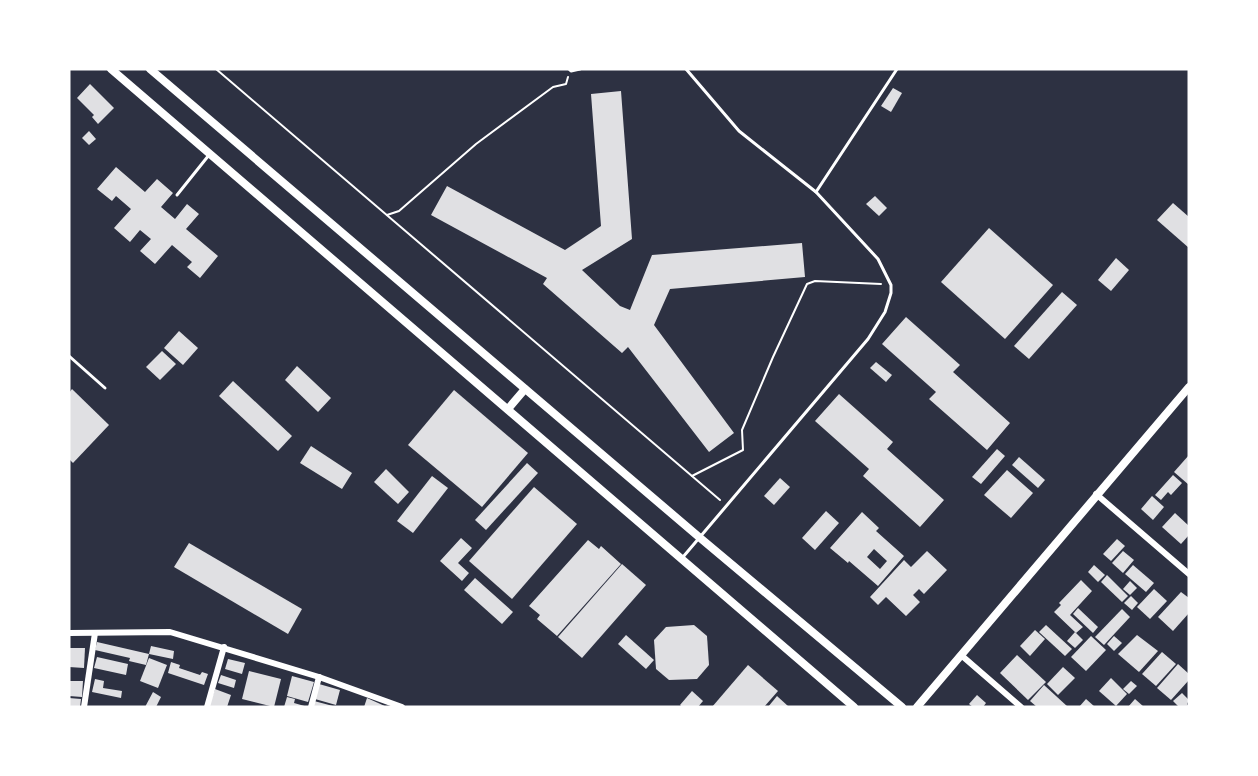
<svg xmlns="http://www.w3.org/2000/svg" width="1258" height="776" viewBox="0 0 1258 776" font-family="Manrope,sans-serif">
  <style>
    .building { fill: #e0e0e3; fill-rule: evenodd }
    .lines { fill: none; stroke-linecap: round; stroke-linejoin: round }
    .path { stroke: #fff; stroke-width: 2 }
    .service { stroke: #fff; stroke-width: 3 }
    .minor { stroke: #fff; stroke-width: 6 }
    .tertiary { stroke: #fff; stroke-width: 8 }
  </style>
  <rect width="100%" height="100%" fill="#2d3142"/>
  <g class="building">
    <polygon points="90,84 114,108 98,124 92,117 94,115 77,98"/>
    <polygon points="893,88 902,93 891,112 881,106"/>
    <polygon points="621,91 632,239 582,270 620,306 630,310 652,255 802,243 805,277 670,289 654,325 734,433 709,452 628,347 622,353 543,284 547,278 431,215 447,186 565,250 601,226 591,94"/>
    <polygon points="89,131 96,139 89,145 82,138"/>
    <polygon points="116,167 145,192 157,179 173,193 161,207 175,219 187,204 199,214 186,229 218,256 200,278 187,267 192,262 172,245 155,264 140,251 151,239 140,230 130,242 114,228 131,209 116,196 112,201 97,189"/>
    <polygon points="875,196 887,208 879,216 866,204"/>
    <polygon points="1173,203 1189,217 1189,248 1157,220"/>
    <polygon points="989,228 1053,285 1005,339 941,282"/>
    <polygon points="1116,258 1129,270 1111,291 1098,280"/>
    <polygon points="1062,292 1077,305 1029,359 1014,346"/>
    <polygon points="906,317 960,365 953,372 1010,423 987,450 929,399 936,392 882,344"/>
    <polygon points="179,331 198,348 183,365 164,348"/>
    <polygon points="162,351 176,364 160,380 146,367"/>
    <polygon points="876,362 892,375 886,382 870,368"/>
    <polygon points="297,366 331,398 318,412 285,380"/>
    <polygon points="233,381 292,436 278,451 219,396"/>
    <polygon points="72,389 109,425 73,463 69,459 69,393"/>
    <polygon points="454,390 528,453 482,507 408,445"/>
    <polygon points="839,394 893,442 887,449 944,500 920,527 863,476 869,469 815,421"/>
    <polygon points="311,446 352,473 342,489 300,463"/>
    <polygon points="997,449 1005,456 981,484 972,477"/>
    <polygon points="1189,455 1189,485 1174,472"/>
    <polygon points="1019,457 1045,480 1038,488 1012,465"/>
    <polygon points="527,463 538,473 486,530 475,520"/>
    <polygon points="386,469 409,492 398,504 374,482"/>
    <polygon points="1007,470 1033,493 1011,518 984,495"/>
    <polygon points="1173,475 1182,483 1171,495 1168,492 1161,500 1155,495"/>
    <polygon points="432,476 448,488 413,533 397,521"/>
    <polygon points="780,478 790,487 774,505 764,496"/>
    <polygon points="534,487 577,524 512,599 469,561"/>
    <polygon points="1152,496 1164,507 1153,520 1141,509"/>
    <polygon points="826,511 839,523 815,550 802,538"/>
    <path d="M862 512 879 528 876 531 904 556 878 586 849 561 848 563 830 548ZM874 549 887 561 880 569 867 557Z"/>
    <polygon points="1175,513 1189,526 1189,535 1181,544 1162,527"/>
    <polygon points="461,538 472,548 458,563 469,573 462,581 440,561"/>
    <polygon points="1117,539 1125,546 1111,561 1103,554"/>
    <polygon points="588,540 599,549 601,546 621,564 557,636 537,619 540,615 529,606"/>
    <polygon points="189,543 302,609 288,634 174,567"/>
    <polygon points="927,551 947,570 924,594 919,589 913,595 920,602 906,616 886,597 878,605 870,597 904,560 911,567"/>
    <polygon points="1123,551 1134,560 1123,573 1112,563"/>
    <polygon points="622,564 646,585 582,658 558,637"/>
    <polygon points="1094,565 1105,575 1098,582 1088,572"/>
    <polygon points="1133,565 1154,583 1146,592 1125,574"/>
    <polygon points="1107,575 1128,596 1122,602 1101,582"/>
    <polygon points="475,578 513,612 502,624 464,590"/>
    <polygon points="1081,580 1092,591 1070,615 1083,627 1076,633 1054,612 1061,605 1059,603"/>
    <polygon points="1130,581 1137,588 1130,595 1123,589"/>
    <polygon points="1154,589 1167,601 1150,619 1137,607"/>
    <polygon points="1181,592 1189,598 1189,613 1173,631 1158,617"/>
    <polygon points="1131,596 1138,603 1132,610 1124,603"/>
    <polygon points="1078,608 1098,627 1093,633 1073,614"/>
    <polygon points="1122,609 1130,617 1104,645 1095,637"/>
    <polygon points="694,625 707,636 709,665 697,679 669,680 656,669 654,640 666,627"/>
    <polygon points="1046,625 1072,649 1065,656 1039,632"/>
    <polygon points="1035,630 1045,639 1030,656 1020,646"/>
    <polygon points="1075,632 1083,640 1075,648 1067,641"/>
    <polygon points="626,635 654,660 646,669 618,644"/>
    <polygon points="1137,635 1158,651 1139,672 1118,654"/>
    <polygon points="1091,636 1106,650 1086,671 1071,657"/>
    <polygon points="1114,636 1122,643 1114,651 1107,644"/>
    <polygon points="97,642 149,654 146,665 129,661 130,658 95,650"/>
    <polygon points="151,646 174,651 173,659 149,654"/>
    <polygon points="69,648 85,648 84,668 69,667"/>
    <polygon points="1162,652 1176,664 1156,686 1142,674"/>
    <polygon points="1017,655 1046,682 1028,700 1000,673"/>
    <polygon points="97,657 128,664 126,675 94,668"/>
    <polygon points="149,658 167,665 158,688 140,681"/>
    <polygon points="228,659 245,663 242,674 225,669"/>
    <polygon points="171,662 180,665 179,668 200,675 202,672 208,674 204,685 168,673"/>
    <polygon points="1178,664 1189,674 1189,680 1171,700 1157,688"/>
    <polygon points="748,665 778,691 764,707 712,707"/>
    <polygon points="1063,667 1075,678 1058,695 1047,684"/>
    <polygon points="249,671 281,679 274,707 242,699"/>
    <polygon points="221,675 236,680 234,688 218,683"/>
    <polygon points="292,676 314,682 308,702 287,696"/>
    <polygon points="1111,678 1127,694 1116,706 1099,691"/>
    <polygon points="95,679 104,681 103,688 122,691 121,698 92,692"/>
    <polygon points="69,681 83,681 82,697 69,696"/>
    <polygon points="1131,681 1137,686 1129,694 1123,689"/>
    <polygon points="319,684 340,690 336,705 315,699"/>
    <polygon points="1044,685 1068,707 1037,707 1030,701"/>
    <polygon points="215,689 231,695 227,707 209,706"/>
    <polygon points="692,691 703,701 698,707 682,707 680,705"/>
    <polygon points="153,692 161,697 156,707 145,707"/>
    <polygon points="1182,693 1189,700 1187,704 1189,707 1179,707 1173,701"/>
    <polygon points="977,695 986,703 983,707 973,707 969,704"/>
    <polygon points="777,696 789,707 768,707"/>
    <polygon points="287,697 295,699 294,703 308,707 284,707"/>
    <polygon points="69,698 81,699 80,707 69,707"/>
    <polygon points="367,698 387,707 364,707"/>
    <polygon points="1086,699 1095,707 1079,707"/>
    <polygon points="1135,699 1144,707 1128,707"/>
    <polygon points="314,701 333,706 333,707 312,707"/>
  </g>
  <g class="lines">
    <g class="path">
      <polyline points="216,69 720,500"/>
      <polyline points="387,215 399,211 476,144 553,87 566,84 568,77"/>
      <polyline points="692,476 743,450 742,430 773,357 807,284 815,281 881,284"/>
    </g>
    <g class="service">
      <polyline points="569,69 571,71 580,69"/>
      <polyline points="816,192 897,69"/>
      <polyline points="177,195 209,155"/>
      <polyline points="69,356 105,388"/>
      <polyline points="683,557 868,339 885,312 891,293 891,285 878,259 816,192 739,131 686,69"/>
    </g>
    <g class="minor">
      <polyline points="1096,494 1189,574"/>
      <polyline points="69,633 170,632 319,677 402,707"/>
      <polyline points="961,655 1021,707"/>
      <polyline points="84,707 95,633"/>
      <polyline points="207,707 224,647"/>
      <polyline points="311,707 319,677"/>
    </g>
    <g class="tertiary">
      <polyline points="111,69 854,707"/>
      <polyline points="150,69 699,537 902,707"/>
      <polyline points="508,409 525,389"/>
      <polyline points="917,707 1189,387"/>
    </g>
  </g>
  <rect width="1258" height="776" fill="none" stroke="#ffffff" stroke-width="141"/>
</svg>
